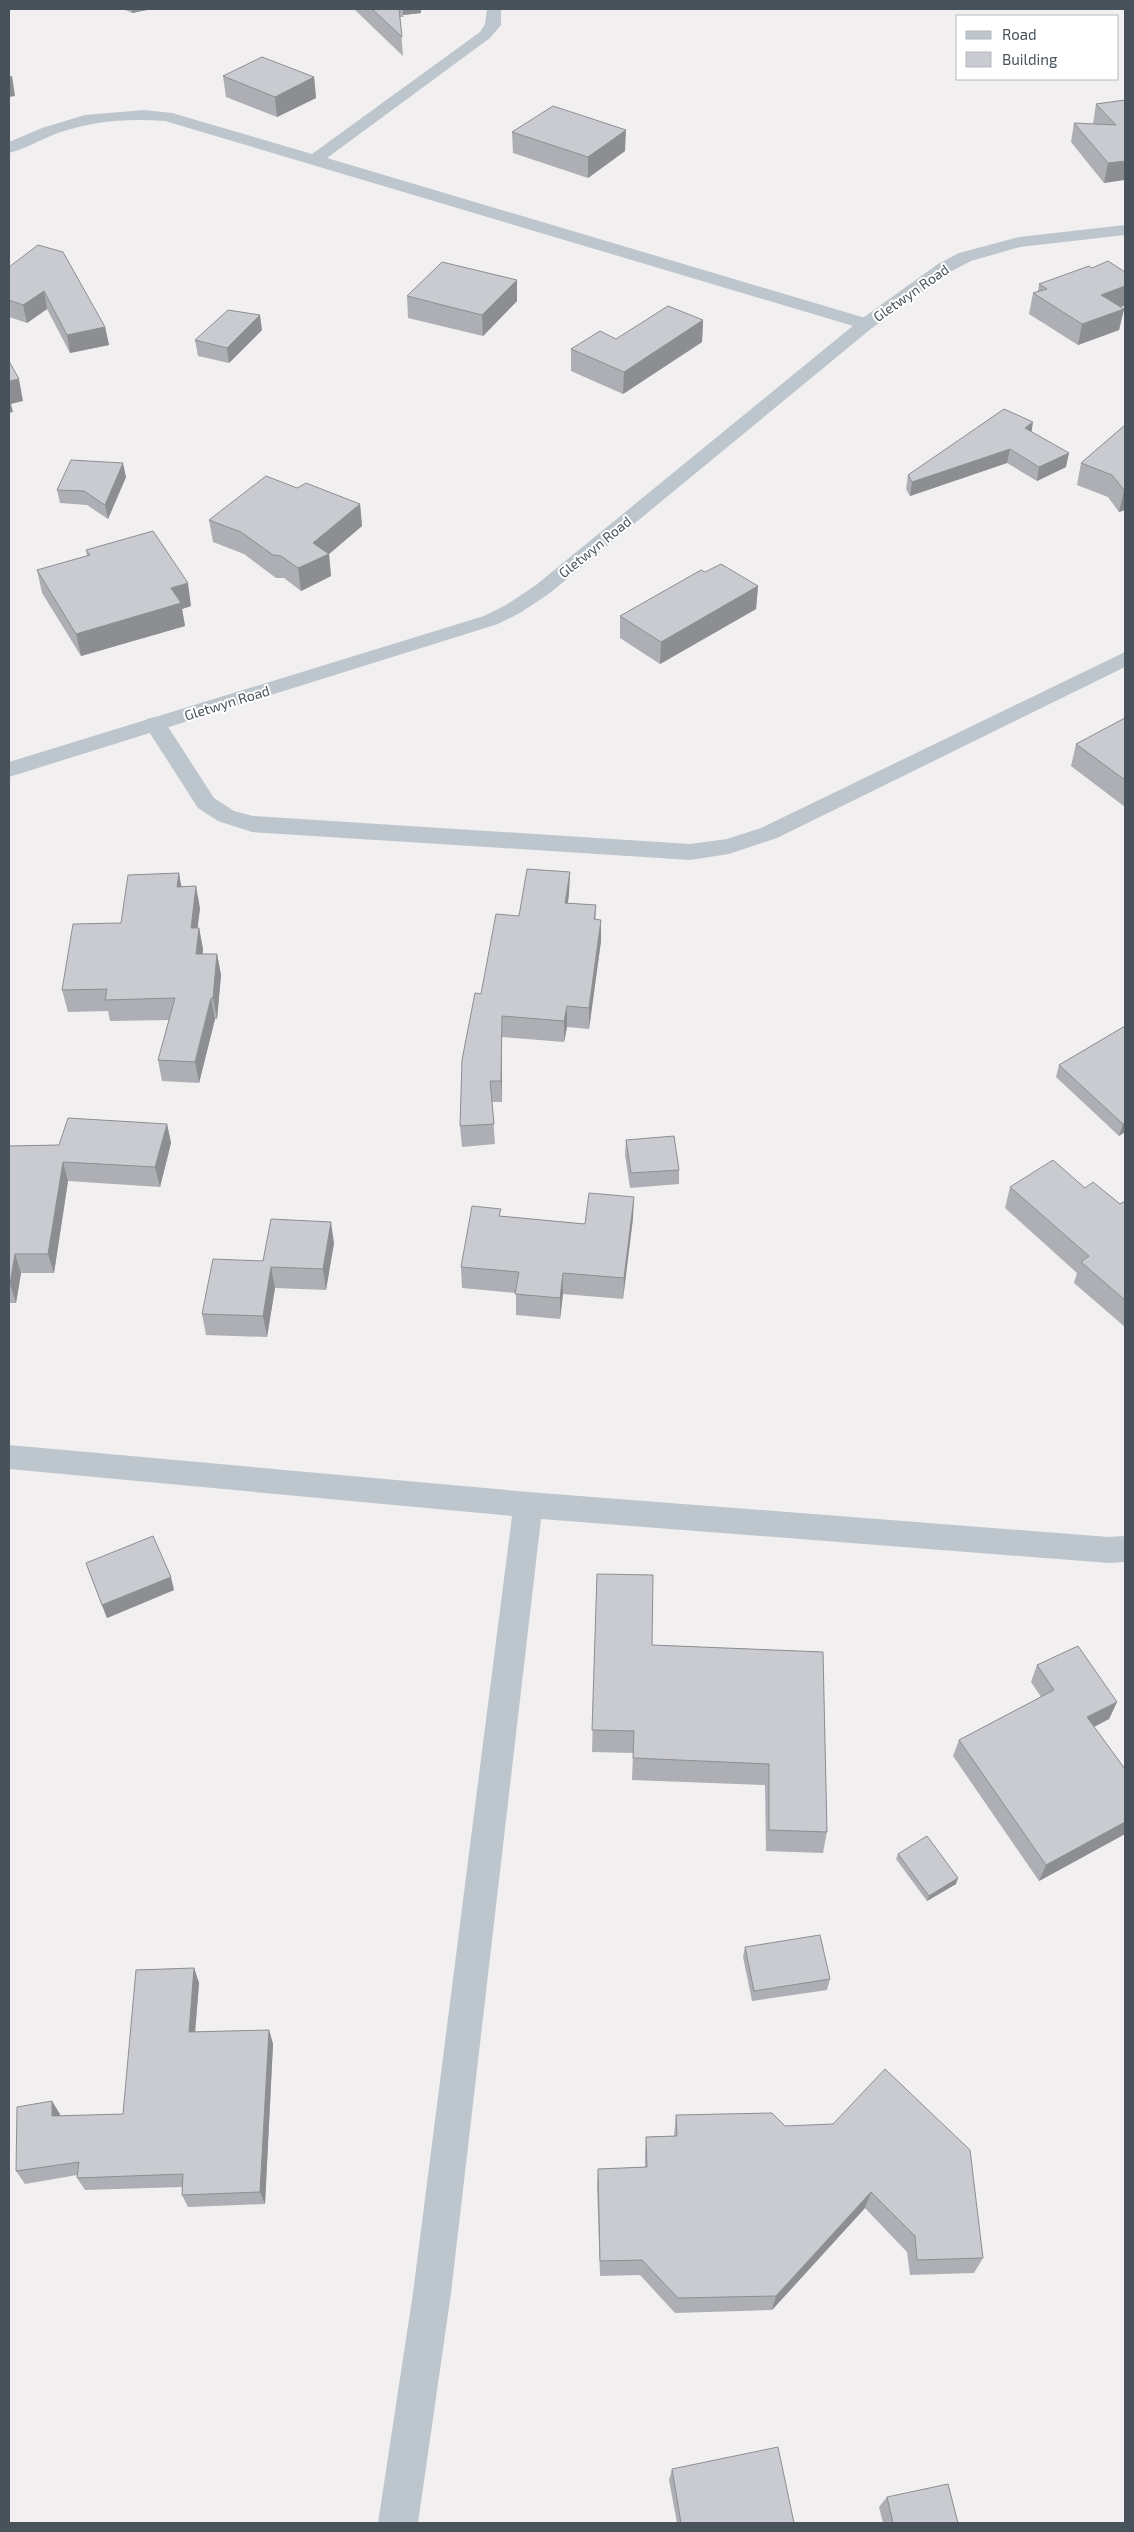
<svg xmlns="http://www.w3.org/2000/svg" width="1134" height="2532" viewBox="0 0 1134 2532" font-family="'Exo 2',sans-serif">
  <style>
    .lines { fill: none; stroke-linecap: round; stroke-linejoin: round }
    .minor { fill: #bdc6cd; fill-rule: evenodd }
    .tertiary { fill: #bdc6cd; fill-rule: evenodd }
    .wall { fill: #adafb4 }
    .shaded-wall { fill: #8d8e92 }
    .building { fill: #c9cbd1; stroke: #8d8e92 }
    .labels { text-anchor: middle; stroke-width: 4; stroke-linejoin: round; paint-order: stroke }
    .far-street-label { font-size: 14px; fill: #47525b; stroke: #fff }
  </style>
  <rect width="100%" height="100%" fill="#f1efef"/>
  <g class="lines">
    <g class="minor">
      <path d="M487 9H501V25L490 38 327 158 872 320 875 324 872 328H860L165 121C127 118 91 121 55 134 40 140 25 149 9 153V142L42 128 85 115 144 110 172 113 312 154 480 32 485 24Z"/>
      <polygon points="1125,652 1125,667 777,838 729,854 690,860 252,832 218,821 198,808 144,724 147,719 155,717 163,719 214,798 234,811 253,816 690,844 727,839 761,828"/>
      <polygon points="9,1445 528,1492 1109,1537 1125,1536 1125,1562 1109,1563 541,1519 451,2293 418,2523 378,2523 413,2293 512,1516 9,1469"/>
    </g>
    <polygon class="tertiary" points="1125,225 1125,235 1020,247 971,261 950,272 872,328 550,593 520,613 498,624 9,777 9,762 484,616 506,605 536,585 860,320 938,264 959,253 1019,237"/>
  </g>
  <g class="wall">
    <polygon points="123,9 152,9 132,13"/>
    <polygon points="354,9 421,9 421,13 403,15 404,17 400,17 403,56"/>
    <polygon points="223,76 314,77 316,98 277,117 226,97"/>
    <polygon points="1125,100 1104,183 1071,142 1074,123 1093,124 1096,104"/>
    <polygon points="512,132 625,151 588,178 513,153"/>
    <polygon points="9,267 105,327 109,345 70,353 47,309 27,323 9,317"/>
    <polygon points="1092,268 1125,272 1125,306 1121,307 1124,309 1119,330 1078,345 1029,314 1033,293 1038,291 1039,284"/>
    <polygon points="517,280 517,301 483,336 408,318 407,296"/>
    <polygon points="703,320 702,342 623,394 571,371 571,349 616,339"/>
    <polygon points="262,330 229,363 198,356 195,340"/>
    <polygon points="1125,425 1125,510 1119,512 1108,497 1077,485 1081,463"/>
    <polygon points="1032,432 1066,467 1037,481 1007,463 910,496 906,489 908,475"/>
    <polygon points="126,477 108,519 87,505 60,503 57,490"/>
    <polygon points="297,488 360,504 362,526 329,554 331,576 301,591 284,578 276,578 244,554 213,542 209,520"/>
    <polygon points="86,550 191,606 182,609 185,626 81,656 42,593 37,570 87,556"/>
    <polygon points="705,572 758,586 756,609 660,664 620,638 620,616"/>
    <polygon points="1125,718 1125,807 1071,766 1076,744"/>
    <polygon points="570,872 569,893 568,903 596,920 601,920 601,941 589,1029 567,1027 564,1042 502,1037 502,1102 492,1102 495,1144 462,1147 460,1126 481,994 519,916"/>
    <polygon points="181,886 200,908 197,928 199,928 203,949 203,954 217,954 221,975 217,1019 215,1019 199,1083 162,1081 158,1060 169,1020 110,1021 108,1011 68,1012 62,990 121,923"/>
    <polygon points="1125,1026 1125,1132 1119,1136 1056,1077 1059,1065"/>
    <polygon points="167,1124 171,1143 160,1187 68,1181 54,1273 21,1273 16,1303 9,1303 9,1146 59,1145"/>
    <polygon points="626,1140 679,1170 679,1184 630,1188 625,1155"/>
    <polygon points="1010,1187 1085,1188 1120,1204 1125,1201 1125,1327 1074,1283 1077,1273 1005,1208"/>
    <polygon points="501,1216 585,1224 633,1218 623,1299 563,1294 560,1319 516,1315 516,1293 462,1288 461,1267"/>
    <polygon points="334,1243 326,1290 275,1288 267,1337 206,1335 202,1314 263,1261"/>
    <polygon points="86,1563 174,1590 107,1618"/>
    <polygon points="597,1574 652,1645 823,1652 827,1832 823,1853 766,1851 765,1785 632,1780 633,1753 592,1752"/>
    <polygon points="1037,1665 1117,1702 1109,1719 1094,1727 1125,1769 1125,1834 1039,1881 953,1756 959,1740 1041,1697 1031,1682"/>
    <polygon points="898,1854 956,1884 927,1901 896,1859"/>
    <polygon points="745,1947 830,1979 827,1990 752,2001 743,1957"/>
    <polygon points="194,1968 199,1983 195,2032 269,2030 273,2044 265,2204 188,2207 182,2195 182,2187 85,2190 77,2178 77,2175 25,2184 16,2171 60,2114 60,2116 123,2114"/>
    <polygon points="676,2115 785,2126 983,2258 974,2273 910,2275 907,2252 865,2208 772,2310 675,2313 640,2275 600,2276 597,2185 598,2169 645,2167 645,2154 646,2137 674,2136"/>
    <polygon points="672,2469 794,2523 677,2523 669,2480"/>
    <polygon points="887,2497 958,2523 883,2523 879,2507"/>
  </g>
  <g class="shaded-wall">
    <polygon points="132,9 152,9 132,13"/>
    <polygon points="403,9 421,9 421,13 403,15"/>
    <polygon points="12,76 15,96 9,97 9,77"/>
    <polygon points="314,77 316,98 277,117 275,97"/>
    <polygon points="626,130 625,151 588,178 588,157"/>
    <polygon points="1125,161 1125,180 1104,183 1108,163"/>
    <polygon points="517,280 517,301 483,336 482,315"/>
    <polygon points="1125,286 1125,305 1097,316 1101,295"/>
    <polygon points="44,291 47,309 27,323 23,305"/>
    <polygon points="1124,309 1119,330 1078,345 1082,324"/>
    <polygon points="260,315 262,330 229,363 227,348"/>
    <polygon points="703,320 702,342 623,394 624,372"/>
    <polygon points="105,327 109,345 70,353 67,335"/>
    <polygon points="19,379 23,401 11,404 13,412 9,413 9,381"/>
    <polygon points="1033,422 1031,436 1025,428"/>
    <polygon points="1010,449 1007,463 910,496 912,482"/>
    <polygon points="1069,453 1066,467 1037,481 1039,467"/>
    <polygon points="123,463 126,477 108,519 105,505"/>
    <polygon points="1124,490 1125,490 1125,510 1119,512"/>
    <polygon points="360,504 362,526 329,554 331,576 301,591 298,568 313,543"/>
    <polygon points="188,583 191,606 182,609 185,626 81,656 76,634 171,588"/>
    <polygon points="758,586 756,609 660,664 661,642"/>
    <polygon points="570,872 569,893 565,924 565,903"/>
    <polygon points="179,873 183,895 177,887"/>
    <polygon points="196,886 200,908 195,950 191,928"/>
    <polygon points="596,905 595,926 594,919"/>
    <polygon points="601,920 601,941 589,1029 589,1008"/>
    <polygon points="199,928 203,949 200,976 196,954"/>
    <polygon points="217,954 221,975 217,1019 213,998"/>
    <polygon points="211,998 215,1019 199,1083 195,1062"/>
    <polygon points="567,1006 567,1027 564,1042 564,1021"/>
    <polygon points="502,1016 502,1102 501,1081"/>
    <polygon points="1125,1123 1125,1132 1119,1136 1123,1124"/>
    <polygon points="167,1124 171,1143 160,1187 155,1167"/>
    <polygon points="63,1162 68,1181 54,1273 48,1254"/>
    <polygon points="634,1197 633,1218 623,1299 624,1278"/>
    <polygon points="331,1222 334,1243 326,1290 323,1269"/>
    <polygon points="15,1254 21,1273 16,1303 10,1284"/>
    <polygon points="271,1267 275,1288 267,1337 263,1316"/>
    <polygon points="563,1273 563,1294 560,1319 560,1298"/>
    <polygon points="171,1577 174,1590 107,1618 102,1605"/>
    <polygon points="1117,1702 1109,1719 1080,1734 1087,1717"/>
    <polygon points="1125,1822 1125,1834 1039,1881 1046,1865"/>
    <polygon points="958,1878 956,1884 927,1901 929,1896"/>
    <polygon points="194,1968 199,1983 194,2046 189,2032"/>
    <polygon points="269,2030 273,2044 265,2204 260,2192"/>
    <polygon points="52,2101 60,2114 60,2129 52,2116"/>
    <polygon points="871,2192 865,2208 772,2310 776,2296"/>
  </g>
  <g class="building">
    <polygon points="372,9 399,9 402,37"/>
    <polygon points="262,57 314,77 275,97 223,76"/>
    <polygon points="1125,100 1125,161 1108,163 1074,123 1116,125 1096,104"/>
    <polygon points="553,106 626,130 588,157 512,132"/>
    <polygon points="38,245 63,252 105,327 67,335 44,291 23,305 9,300 9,267"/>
    <polygon points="1108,261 1125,272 1125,286 1101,295 1124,309 1082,324 1033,293 1047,289 1039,284 1089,266 1092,268"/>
    <polygon points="442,262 517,280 482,315 407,296"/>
    <polygon points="668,306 703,320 624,372 571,349 600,331 616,339"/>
    <polygon points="228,310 260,315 227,348 195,340"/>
    <polygon points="9,361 19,379 9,381"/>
    <polygon points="1004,409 1033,422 1025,428 1069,453 1039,467 1010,449 912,482 908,475"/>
    <polygon points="1125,425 1125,490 1124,490 1112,475 1081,463"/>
    <polygon points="71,460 123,463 105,505 84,491 57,490"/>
    <polygon points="266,476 297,488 306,483 360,504 313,543 329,554 298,568 281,556 273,555 241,532 209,520"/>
    <polygon points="153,531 188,583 171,588 181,603 76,634 37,570 90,555 86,550"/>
    <polygon points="721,564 758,586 661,642 620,616 701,570 705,572"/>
    <polygon points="1125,718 1125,780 1076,744"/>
    <polygon points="527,869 570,872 565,903 596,905 594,919 601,920 589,1008 567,1006 564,1021 502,1016 501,1081 490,1081 494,1124 460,1126 462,1060 475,993 481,994 496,914 519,916"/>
    <polygon points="179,873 177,887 196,886 191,928 199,928 196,954 217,954 213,998 211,998 195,1062 158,1060 175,998 105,1000 107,989 62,990 73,924 121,923 128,875"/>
    <polygon points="1125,1026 1125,1123 1123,1124 1059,1065"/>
    <polygon points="68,1118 167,1124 155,1167 63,1162 48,1254 15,1254 10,1284 9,1284 9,1146 59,1145"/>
    <polygon points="674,1136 679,1170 631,1173 626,1140"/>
    <polygon points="1053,1160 1085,1188 1093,1182 1120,1204 1125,1201 1125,1300 1081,1262 1089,1256 1010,1187"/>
    <polygon points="589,1193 634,1197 624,1278 563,1273 560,1298 515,1294 519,1272 461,1267 472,1206 501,1209 499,1216 585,1224"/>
    <polygon points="271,1219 331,1222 323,1269 271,1267 263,1316 202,1314 213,1259 263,1261"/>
    <polygon points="153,1536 171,1577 102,1605 86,1563"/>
    <polygon points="597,1574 653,1575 652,1645 823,1652 827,1832 769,1830 769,1764 633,1758 634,1731 592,1730"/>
    <polygon points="1078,1646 1117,1702 1087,1717 1125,1769 1125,1822 1046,1865 959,1740 1054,1690 1037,1665"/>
    <polygon points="927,1836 958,1878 929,1896 898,1854"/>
    <polygon points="820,1935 830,1979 754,1991 745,1947"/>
    <polygon points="194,1968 189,2032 269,2030 260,2192 182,2195 183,2174 77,2178 79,2162 16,2171 17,2107 52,2101 52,2116 123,2114 136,1970"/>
    <polygon points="885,2069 970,2150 983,2258 917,2260 915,2236 871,2192 776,2296 678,2298 642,2260 600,2261 598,2169 647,2167 646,2137 677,2136 676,2115 772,2113 785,2126 833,2124"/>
    <polygon points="778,2447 794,2523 681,2523 672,2469"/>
    <polygon points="948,2484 958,2523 893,2523 887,2497"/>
  </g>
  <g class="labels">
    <g class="far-street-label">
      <text transform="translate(911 293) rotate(-35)" y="5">Gletwyn Road</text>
      <text transform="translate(595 547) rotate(-39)" y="5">Gletwyn Road</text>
      <text transform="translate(227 703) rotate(-17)" y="5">Gletwyn Road</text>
    </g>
  </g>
  <rect width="1134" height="2532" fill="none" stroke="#47525b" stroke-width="20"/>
  <rect x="956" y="15" width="162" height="65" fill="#ffffff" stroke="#b5babd"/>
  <rect x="966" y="31" width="25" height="8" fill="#bdc6cd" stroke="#b5babd"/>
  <text x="1002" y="40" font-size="15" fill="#47525b">Road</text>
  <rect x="966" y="52" width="25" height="15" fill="#c9cbd1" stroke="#b5babd"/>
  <text x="1002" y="65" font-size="15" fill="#47525b">Building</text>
</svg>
